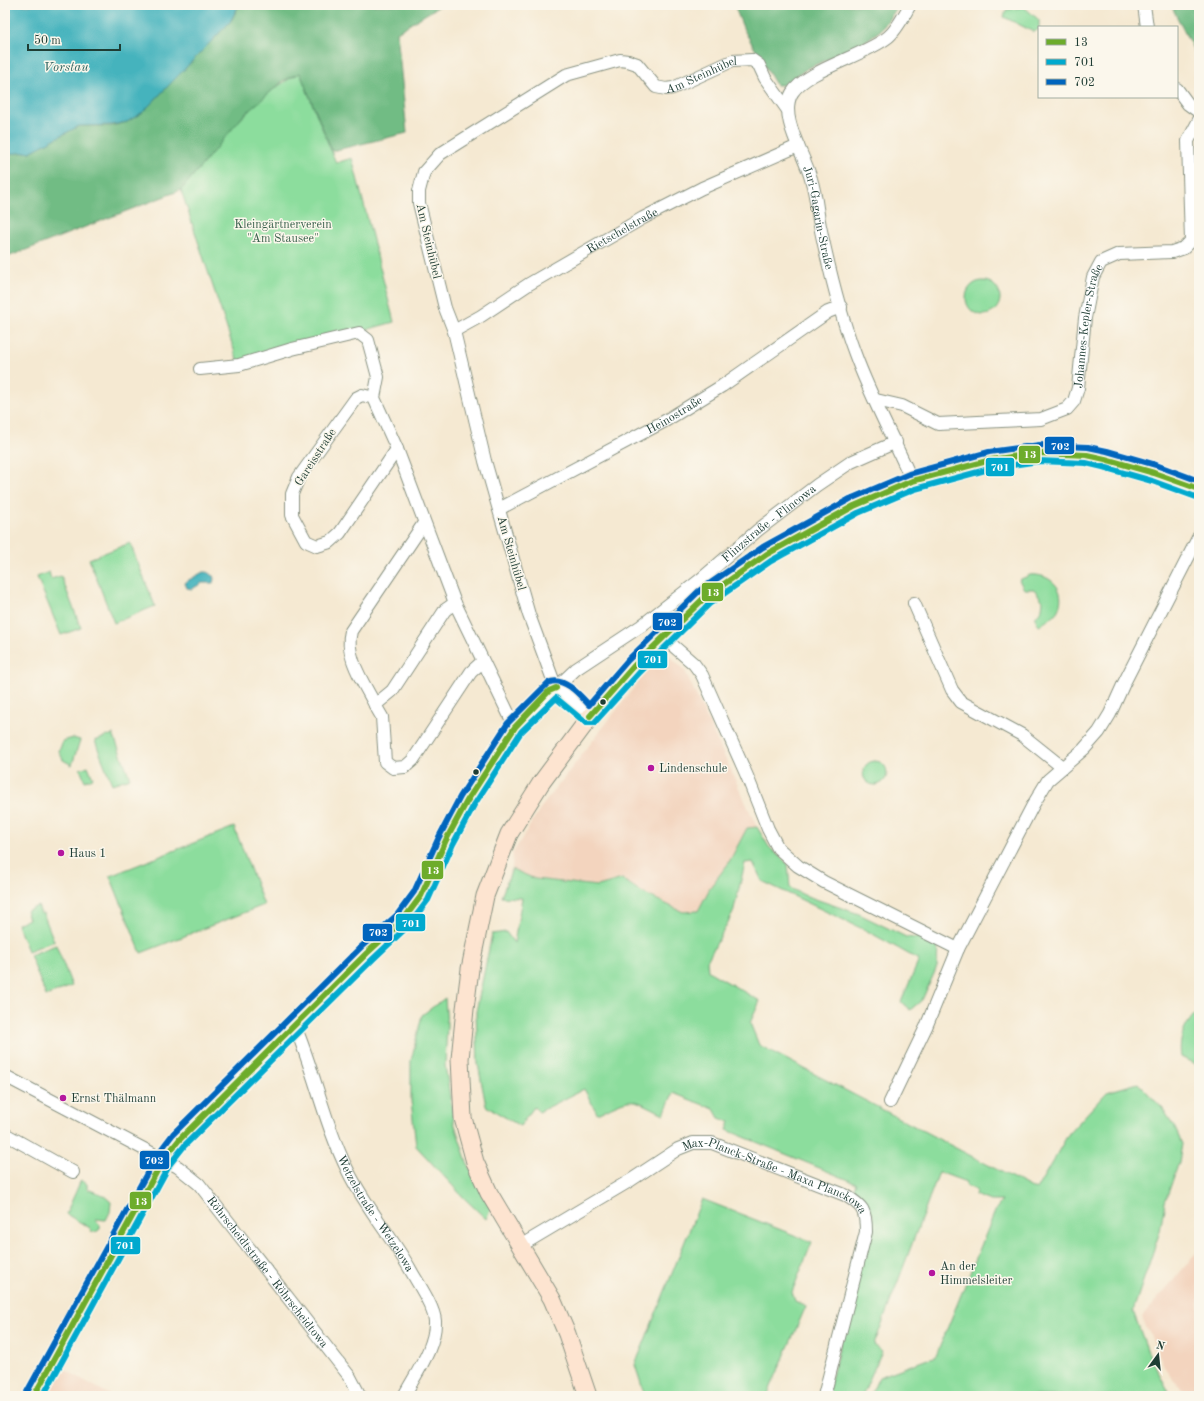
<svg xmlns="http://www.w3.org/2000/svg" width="1204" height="1401" viewBox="0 0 1204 1401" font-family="'Old Standard TT',serif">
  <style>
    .built { fill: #f3d4be }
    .green { fill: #8cdd9d; stroke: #568d68 }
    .forest { fill: #71bc84; stroke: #487c5c }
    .water { fill: #44b3bd; stroke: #327878 }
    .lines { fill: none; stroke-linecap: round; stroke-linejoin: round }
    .street-casing { stroke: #8a9383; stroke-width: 14 }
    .secondary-casing { stroke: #8a9383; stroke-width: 19 }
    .street { stroke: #fff; stroke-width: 12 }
    .secondary { stroke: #fde4d0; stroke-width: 17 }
    .bus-1-casing { stroke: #fbf7ec; stroke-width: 9 }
    .bus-2-casing { stroke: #fbf7ec; stroke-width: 9 }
    .bus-3-casing { stroke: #fbf7ec; stroke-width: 9 }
    .bus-1 { stroke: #6dac2b; stroke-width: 6 }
    .bus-2 { stroke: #00a9ce; stroke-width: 6 }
    .bus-3 { stroke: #0065bd; stroke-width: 6 }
    .bus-dot { fill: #1f3d34; stroke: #fbf7ec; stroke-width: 1.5 }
    .poi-dot { fill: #b5179e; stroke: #fbf7ec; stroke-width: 1.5 }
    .labels { text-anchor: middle; stroke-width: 3; stroke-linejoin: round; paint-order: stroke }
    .street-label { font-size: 12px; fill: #1f3d34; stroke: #fbf7ec }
    .park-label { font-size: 12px; fill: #355d49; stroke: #fbf7ec }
    .poi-label { font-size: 12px; fill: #1f3d34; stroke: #fbf7ec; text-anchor: start }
    .water-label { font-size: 13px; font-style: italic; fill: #2a605d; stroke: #fbf7ec }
    .line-badge { stroke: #fbf7ec; stroke-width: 1.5 }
    .badge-label { font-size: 11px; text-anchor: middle; font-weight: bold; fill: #fff }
  </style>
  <rect width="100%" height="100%" fill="#fbf7ec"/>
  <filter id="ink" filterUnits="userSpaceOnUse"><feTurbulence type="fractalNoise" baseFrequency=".025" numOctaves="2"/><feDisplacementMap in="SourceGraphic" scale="8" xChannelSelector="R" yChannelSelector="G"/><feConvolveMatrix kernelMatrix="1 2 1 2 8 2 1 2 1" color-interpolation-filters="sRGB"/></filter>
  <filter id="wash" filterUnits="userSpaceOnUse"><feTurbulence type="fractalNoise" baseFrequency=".012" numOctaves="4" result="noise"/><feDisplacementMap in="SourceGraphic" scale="16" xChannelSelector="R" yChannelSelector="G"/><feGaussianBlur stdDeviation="0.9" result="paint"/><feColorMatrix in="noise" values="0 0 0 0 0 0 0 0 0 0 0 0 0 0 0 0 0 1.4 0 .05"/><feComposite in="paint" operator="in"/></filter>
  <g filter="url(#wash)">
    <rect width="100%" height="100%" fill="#f5e9d2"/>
    <g class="built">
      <polygon points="663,650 685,671 757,827 747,828 728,864 711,886 698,911 683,912 643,893 622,879 598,886 535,879 512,869 513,853 540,809"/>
      <polygon points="1199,1250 1199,1394 1198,1395 1184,1390 1173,1380 1165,1368 1142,1317"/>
      <polygon points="62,1368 112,1396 47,1396"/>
    </g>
    <g class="green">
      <polygon points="1024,7 1039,20 1039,29 1034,32 1004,17 1006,10"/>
      <path d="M300 73 336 163 352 158 394 322 239 365 181 190C216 148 250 98 300 73Z"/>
      <circle cx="983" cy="298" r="17"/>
      <polygon points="130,543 155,606 114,623 89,559"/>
      <polygon points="49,572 51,579 61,576 81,628 61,635 37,577"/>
      <path d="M1030 575C1049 573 1068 589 1058 610 1054 617 1046 621 1039 626L1035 618 1042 609 1043 601 1034 589H1024L1019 580Z"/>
      <polygon points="113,734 130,778 112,784 95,741"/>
      <polygon points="73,738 80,740 72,765 63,760 59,751 63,741"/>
      <circle cx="875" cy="773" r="12"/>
      <polygon points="88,766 93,778 85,781 80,769"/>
      <polygon points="234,827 264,905 141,953 110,876"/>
      <path d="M757 827 769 847 788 864 790 888 804 895 859 914 906 937 916 938 925 935 938 944 937 967 922 1000 910 1010 901 1002 919 960 869 932 762 881 753 862 745 863 733 913 707 961 708 971 760 1001 750 1023 759 1045 1036 1190 1069 1133 1107 1092 1138 1083 1163 1109 1174 1126 1182 1144 1179 1162 1165 1202 1160 1231 1133 1311 1148 1352 1171 1396H870L879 1377 936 1356 996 1209 1002 1201H990L975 1195 976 1190 965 1185 966 1182 939 1172 874 1345 882 1351 862 1396H827L873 1214 863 1200 852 1193 856 1183 727 1130 730 1122 719 1118 714 1109 673 1093 664 1114C629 1097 634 1096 599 1113H597L584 1089 539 1112 534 1107 520 1126 486 1106 478 1064 476 1012 492 934 506 932 514 943 522 898 501 897 512 869 535 879 598 886 622 879 643 893 683 912 698 911 711 886 728 864 747 828Z"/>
      <polygon points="38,906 41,914 43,913 54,941 28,951 17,924 29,919 26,911"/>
      <polygon points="56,945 72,986 46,996 30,955"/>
      <polygon points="445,998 447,1025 445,1065 454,1122 467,1162 491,1208 486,1219 463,1197 416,1146 411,1101 411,1061 422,1015"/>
      <path d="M1199 1010V1066L1181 1057C1178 1039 1185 1023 1199 1010Z"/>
      <polygon points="81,1180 87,1184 87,1189 103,1195 111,1202 110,1212 106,1220 95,1219 100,1225 100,1229 96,1232 92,1232 90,1228 66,1214"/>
      <polygon points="702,1199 812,1242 792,1292 795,1301 806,1306 767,1396 645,1396 635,1365"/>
    </g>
    <g class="forest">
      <polygon points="239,5 441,5 397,32 407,133 332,151 300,73 283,81 244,115 181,190 5,258 5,154 30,152 79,126 112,126 127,122 143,112 231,21"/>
      <polygon points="734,5 899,5 881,30 860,45 808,68 783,85 776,85 744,30"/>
      <polygon points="1171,5 1199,5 1199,59 1197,57"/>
    </g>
    <g class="water">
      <polygon points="9,5 239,5 230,22 143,112 127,122 112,125 79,126 30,152 5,154 5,6"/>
      <path d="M203 572C208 572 213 573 214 579L213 583H202L192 589 187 588 185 583 187 581Z"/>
    </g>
  </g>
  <g filter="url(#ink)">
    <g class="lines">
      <g class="street-casing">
        <g id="street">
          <path id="s1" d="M910 5C904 15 897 30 888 37 864 56 806 70 792 93 778 117 805 155 811 179 816 194 817 211 820 226 829 269 840 314 855 354 871 398 894 439 912 481"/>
          <polyline points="1144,5 1147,27"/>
          <polyline points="1177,89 1188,104 1199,112"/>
          <path id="s2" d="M454 331 481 316 529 284 643 218 702 188 798 146"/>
          <polyline points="200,369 239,365 292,349 359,333 368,340 378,377 374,398 397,449 455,603 515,727"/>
          <polyline points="374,398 362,395 356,398 299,477 292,494 292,515 306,541 317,546 330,542 340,533 397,449"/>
          <path id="s3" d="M876 400 902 406 938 424 1041 419 1067 409 1074 401 1078 388 1085 318 1093 277 1101 262 1119 254 1172 252 1184 248 1191 241 1188 141 1199 120"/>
          <path id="s4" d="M499 509 665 421 722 386 828 312 841 307"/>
          <polyline points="455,603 445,610 392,691 375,705 382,717 385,762 393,768 405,767 413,760 471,672 482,662"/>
          <polyline points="914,603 952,690 961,702 1022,735 1062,767"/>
          <polyline points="663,637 694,664 702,675 747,776 768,829 778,848 798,866 824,882 958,949"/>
          <path d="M375 705C364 683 344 656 351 631L424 523"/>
          <path id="s5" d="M590 716 556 688 529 615 485 461 454 331 445 308 419 203V191L424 172 440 154 566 75 620 60 628 61 637 64 656 87 666 89 673 88 732 61 752 60 759 65 765 78 787 109"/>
          <path id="s6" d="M295 1026C315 1074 325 1125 348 1171 365 1206 391 1236 410 1269 417 1282 434 1306 435 1321 436 1347 416 1373 404 1396"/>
          <path id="s7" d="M5 1076 178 1167 199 1184 350 1377 360 1396"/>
          <polyline points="890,1102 926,1027 958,949 1033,805 1048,780 1084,749 1099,732 1110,714 1124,683 1199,536"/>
          <polyline points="5,1134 73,1172"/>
          <path id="s8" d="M520 1246 631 1180 678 1149 693 1143H712L845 1195C863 1206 866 1210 866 1232L824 1396"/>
          <path id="s9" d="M34 1396 163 1160 179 1140 367 953 403 920 421 896 446 840 467 801 515 727 549 691 556 688 576 669 641 626 700 580 758 530 817 485 851 462 896 442"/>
        </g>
      </g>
      <g class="secondary-casing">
        <polyline id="secondary" points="588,1396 567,1334 552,1299 489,1193 475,1162 463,1118 460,1059 465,1009 470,969 485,896 509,834 541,783 602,701 634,666 704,598 767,554 854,506 912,481 991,460 1028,454 1087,455 1105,459 1154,473 1199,489"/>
      </g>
      <use href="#street" class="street"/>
      <use href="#secondary" class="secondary"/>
      <g class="bus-1-casing">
        <g id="bus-1">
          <polyline points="590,716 634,666 704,598 767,554 854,506 912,481 991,460 1039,453 1087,455 1105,459 1154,473 1199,489"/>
          <polyline points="34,1396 163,1160 179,1140 367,953 403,920 421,896 446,840 467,801 515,727 549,691 556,688"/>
        </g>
      </g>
      <g class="bus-2-casing">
        <polyline id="bus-2" points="43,1396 170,1164 185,1145 373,959 409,925 428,900 453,844 474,805 521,732 556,698 586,723 594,723 640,672 709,604 771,561 858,513 915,489 993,468 1039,461 1086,463 1103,467 1152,481 1196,497"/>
      </g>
      <g class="bus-3-casing">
        <path id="bus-3" d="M27 1392 157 1155 173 1134 361 947 397 915 414 892 439 837 460 797 508 723 548 683C563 675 580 695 589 705L628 660 699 591 763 547 850 499 909 474 989 452 1039 445 1088 447 1107 451 1156 465 1199 481"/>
      </g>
      <use href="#bus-1" class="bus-1"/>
      <use href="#bus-2" class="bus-2"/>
      <use href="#bus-3" class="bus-3"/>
    </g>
  </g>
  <g class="bus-dot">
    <circle cx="603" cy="702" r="3.5"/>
    <circle cx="476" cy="772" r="3.5"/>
  </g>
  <g class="poi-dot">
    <circle cx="651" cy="768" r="4"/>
    <circle cx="61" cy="853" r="4"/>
    <circle cx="63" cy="1098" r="4"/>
    <circle cx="932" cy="1273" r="4"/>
  </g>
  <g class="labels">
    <g class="street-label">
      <text dy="4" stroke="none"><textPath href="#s5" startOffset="905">Am Steinhübel</textPath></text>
      <text dy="4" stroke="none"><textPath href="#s1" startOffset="281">Juri-Gagarin-Straße</textPath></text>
      <text dy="4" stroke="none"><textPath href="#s2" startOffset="196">Rietschelstraße</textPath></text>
      <text transform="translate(429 241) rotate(77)" y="4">Am Steinhübel</text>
      <text dy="4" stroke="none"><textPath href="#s3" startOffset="285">Johannes-Kepler-Straße</textPath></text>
      <text dy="4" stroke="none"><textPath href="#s4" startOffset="199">Heinostraße</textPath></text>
      <text transform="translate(315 457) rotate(-57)" y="4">Gareisstraße</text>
      <text dy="4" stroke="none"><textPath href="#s9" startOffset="1159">Flinzstraße - Flincowa</textPath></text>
      <text transform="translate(512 553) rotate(74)" y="4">Am Steinhübel</text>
      <text dy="4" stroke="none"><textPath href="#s8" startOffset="290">Max-Planck-Straße - Maxa Planckowa</textPath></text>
      <text dy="4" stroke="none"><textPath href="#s6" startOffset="205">Wetzelstraße - Wetzelowa</textPath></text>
      <text dy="4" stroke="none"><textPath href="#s7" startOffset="334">Röhrscheidtstraße - Röhrscheidtowa</textPath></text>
    </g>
    <g class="park-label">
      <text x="283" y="228">Kleingärtnerverein<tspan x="283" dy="14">"Am Stausee"</tspan></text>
    </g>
    <g class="poi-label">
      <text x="659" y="772">Lindenschule</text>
      <text x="69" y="857">Haus 1</text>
      <text x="71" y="1102">Ernst Thälmann</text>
      <text x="940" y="1270">An der<tspan x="940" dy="14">Himmelsleiter</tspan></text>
    </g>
    <g class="water-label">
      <text x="66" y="71">Vorstau</text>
    </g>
  </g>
  <g class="line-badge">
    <rect x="1044" y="436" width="31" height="19" rx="4" fill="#0065bd"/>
    <rect x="1018" y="445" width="23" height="19" rx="4" fill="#6dac2b"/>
    <rect x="985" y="457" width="30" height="20" rx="4" fill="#00a9ce"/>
    <rect x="701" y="582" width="23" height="20" rx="4" fill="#6dac2b"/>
    <rect x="652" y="612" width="31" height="19" rx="4" fill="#0065bd"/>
    <rect x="637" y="650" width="31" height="19" rx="4" fill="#00a9ce"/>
    <rect x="421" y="860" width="23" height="20" rx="4" fill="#6dac2b"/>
    <rect x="395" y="913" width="31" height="19" rx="4" fill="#00a9ce"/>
    <rect x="362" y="923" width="31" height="19" rx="4" fill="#0065bd"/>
    <rect x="139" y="1150" width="31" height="20" rx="4" fill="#0065bd"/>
    <rect x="129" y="1191" width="23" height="19" rx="4" fill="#6dac2b"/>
    <rect x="110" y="1236" width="31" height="19" rx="4" fill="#00a9ce"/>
  </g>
  <g class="badge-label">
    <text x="1060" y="450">702</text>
    <text x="1030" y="458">13</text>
    <text x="1000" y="471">701</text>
    <text x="713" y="596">13</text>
    <text x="667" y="626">702</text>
    <text x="653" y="663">701</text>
    <text x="433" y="874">13</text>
    <text x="411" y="927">701</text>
    <text x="378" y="936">702</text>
    <text x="154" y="1164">702</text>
    <text x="141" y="1205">13</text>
    <text x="125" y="1249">701</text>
  </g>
  <rect width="1204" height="1401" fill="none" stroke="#fbf7ec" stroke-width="20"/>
  <rect x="1038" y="26" width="140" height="72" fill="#fbf7ec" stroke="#a3ada2"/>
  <rect x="1046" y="39" width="20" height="6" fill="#6dac2b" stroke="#a3ada2"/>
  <text x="1074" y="46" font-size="12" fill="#1f3d34">13</text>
  <rect x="1046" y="59" width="20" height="6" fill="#00a9ce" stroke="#a3ada2"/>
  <text x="1074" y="66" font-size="12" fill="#1f3d34">701</text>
  <rect x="1046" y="79" width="20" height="6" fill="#0065bd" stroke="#a3ada2"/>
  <text x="1074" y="86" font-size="12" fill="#1f3d34">702</text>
  <g transform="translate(1158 1355) rotate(15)" stroke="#fbf7ec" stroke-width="3" paint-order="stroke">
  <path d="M0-3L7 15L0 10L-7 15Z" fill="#1f3d34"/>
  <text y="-6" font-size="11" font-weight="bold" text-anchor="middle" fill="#1f3d34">N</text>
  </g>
  <path d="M28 44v6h92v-6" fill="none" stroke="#1f3d34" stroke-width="2"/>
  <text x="34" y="44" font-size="12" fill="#1f3d34" stroke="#fbf7ec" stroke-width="3" paint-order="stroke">50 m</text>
</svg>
